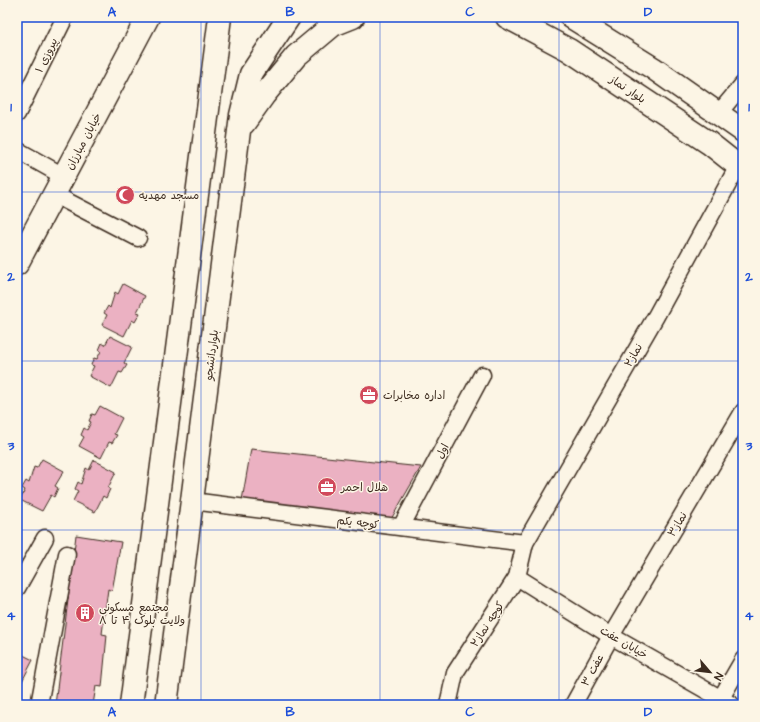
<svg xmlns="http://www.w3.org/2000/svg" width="760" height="722" viewBox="0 0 760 722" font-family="'Architects Daughter','Playpen Sans Arabic',sans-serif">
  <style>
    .building { fill: #ebb1c2; stroke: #3b2a1e }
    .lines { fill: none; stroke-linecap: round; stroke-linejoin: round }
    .street-casing { stroke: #3b2a1e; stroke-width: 19 }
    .secondary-casing { stroke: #3b2a1e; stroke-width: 25 }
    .street { stroke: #fcf5e5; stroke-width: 16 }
    .secondary { stroke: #fcf5e5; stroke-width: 22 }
    .grid { fill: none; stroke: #1d4ed8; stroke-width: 1; stroke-opacity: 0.55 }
    .labels { text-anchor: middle; stroke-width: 3; stroke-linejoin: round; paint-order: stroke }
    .street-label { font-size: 11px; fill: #3b2a1e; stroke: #fcf5e5 }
    .poi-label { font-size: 11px; fill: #3b2a1e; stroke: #fcf5e5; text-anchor: start }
    .neatline { fill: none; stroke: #1d4ed8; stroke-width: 1.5 }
    .grid-label { font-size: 13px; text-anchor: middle; font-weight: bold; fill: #1d4ed8 }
  </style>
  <rect width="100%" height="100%" fill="#fcf5e5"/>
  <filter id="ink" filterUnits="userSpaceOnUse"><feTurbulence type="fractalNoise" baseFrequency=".025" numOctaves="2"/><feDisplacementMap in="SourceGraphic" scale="8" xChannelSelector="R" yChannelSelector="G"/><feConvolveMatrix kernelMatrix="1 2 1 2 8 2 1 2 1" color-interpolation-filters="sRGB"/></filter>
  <g filter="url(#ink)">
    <g class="building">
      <polygon points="123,284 145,296 137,312 140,313 135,322 132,320 124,336 102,325 107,315 104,313 108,306 110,308 115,292 118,294"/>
      <polygon points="110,336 132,347 124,363 127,365 122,373 119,372 111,388 89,376 94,366 91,365 94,358 97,359 101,351 99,350 102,343 105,345"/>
      <polygon points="100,406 122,418 114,434 117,435 112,443 109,442 101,458 79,446 84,437 81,435 84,428 87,430 91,422 89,421 92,414 95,415"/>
      <polygon points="251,449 421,467 390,521 241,506"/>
      <polygon points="42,459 64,471 55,486 58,488 54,497 51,495 42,511 20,500 25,490 22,488 26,481 29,483 34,467 37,468"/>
      <polygon points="94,460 116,472 108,488 110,489 106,498 103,496 95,512 73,501 78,491 75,489 78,482 81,484 86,468 89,470"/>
      <polygon points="76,535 121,542 112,591 108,589 102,634 107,635 102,687 96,686 93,705 55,705"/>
      <polygon points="17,652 33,660 17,691"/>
    </g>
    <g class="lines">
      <g class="street-casing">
        <g id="street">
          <polyline points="17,114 65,17"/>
          <polyline points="718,114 743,84"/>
          <polyline points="17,150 65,177"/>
          <polyline points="55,195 138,238"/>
          <polyline points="192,501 525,543"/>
          <polyline points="401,527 482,375"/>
          <polyline points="517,577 611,636 732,705"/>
          <polyline points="17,588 45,538"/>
          <polyline points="39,705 67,554"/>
          <polyline points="448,705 455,673 517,577 525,543 656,316 738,166"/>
          <polyline points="573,705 611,636 743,412"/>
          <polyline points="717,705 743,660"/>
        </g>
      </g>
      <g class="secondary-casing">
        <g id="secondary">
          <polyline points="507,17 569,50 709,143 743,170"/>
          <polyline points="571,17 653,68 743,131"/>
          <polyline points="244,123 264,95 296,56 333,25 353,17"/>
          <polyline points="17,264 148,17"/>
          <polyline points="131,705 220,17"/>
          <polyline points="166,705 241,115 251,74 289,17"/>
        </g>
      </g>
      <use href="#street" class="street"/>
      <use href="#secondary" class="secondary"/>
    </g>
  </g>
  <path class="grid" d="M201 17V705M380 17V705M559 17V705M17 192H743M17 361H743M17 530H743"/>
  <defs>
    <g id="mosque-disc" transform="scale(1)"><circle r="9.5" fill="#d1495b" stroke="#fcf5e5"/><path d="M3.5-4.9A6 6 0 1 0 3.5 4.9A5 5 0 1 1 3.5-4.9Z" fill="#fff"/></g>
    <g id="office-disc" transform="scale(1)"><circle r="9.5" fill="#d1495b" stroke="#fcf5e5"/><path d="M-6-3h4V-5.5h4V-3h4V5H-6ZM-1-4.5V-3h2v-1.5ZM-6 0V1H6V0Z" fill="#fff"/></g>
    <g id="building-disc" transform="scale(1)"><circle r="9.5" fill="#d1495b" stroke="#fcf5e5"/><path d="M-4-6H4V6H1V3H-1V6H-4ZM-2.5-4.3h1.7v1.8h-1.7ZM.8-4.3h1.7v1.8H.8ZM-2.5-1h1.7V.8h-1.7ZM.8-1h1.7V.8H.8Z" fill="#fff"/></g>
  </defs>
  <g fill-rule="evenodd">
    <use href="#mosque-disc" x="125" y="195"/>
    <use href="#office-disc" x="369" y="395"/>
    <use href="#office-disc" x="327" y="487"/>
    <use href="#building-disc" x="85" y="613"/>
  </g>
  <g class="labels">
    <g class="street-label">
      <text transform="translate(46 55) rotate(-64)" y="4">پیروزی ۱</text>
      <text transform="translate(628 89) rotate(34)" y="4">بلوار نماز</text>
      <text transform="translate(83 141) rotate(-62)" y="4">خیابان مبارزان</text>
      <text transform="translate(211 355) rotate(-83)" y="4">بلواردانشجو</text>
      <text transform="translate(633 355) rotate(-60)" y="4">نماز۲</text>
      <text transform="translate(442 451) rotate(-62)" y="4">اول</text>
      <text transform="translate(358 522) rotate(7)" y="4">کوچه یکم</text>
      <text transform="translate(677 524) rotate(-59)" y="4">نماز۳</text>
      <text transform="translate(487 624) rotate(-57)" y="4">کوچه نماز۲</text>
      <text transform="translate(624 642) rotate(30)" y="4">خیابان عفت</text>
      <text transform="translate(592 670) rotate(-61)" y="4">عفت ۳</text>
    </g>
    <g class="poi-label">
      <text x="139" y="199">مسجد مهدیه</text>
      <text x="383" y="399">اداره مخابرات</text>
      <text x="341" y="491">هلال احمر</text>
      <text x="99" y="611">مجتمع مسکونی<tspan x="99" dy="13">ولایت بلوک ۴ تا ۸</tspan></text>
    </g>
  </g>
  <rect width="760" height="722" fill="none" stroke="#fcf5e5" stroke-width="44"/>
  <g transform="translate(710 672) rotate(118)" stroke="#fcf5e5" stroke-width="3" paint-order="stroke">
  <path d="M0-3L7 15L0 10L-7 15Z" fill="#3b2a1e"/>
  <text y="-6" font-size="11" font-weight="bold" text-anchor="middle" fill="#3b2a1e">N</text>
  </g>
  <rect x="22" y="22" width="716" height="678" class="neatline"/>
  <g class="grid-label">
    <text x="112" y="16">A</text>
    <text x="290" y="16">B</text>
    <text x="470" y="16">C</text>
    <text x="648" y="16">D</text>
    <text x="11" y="111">1</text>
    <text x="749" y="111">1</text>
    <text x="11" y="281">2</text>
    <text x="749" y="281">2</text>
    <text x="11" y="450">3</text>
    <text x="749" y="450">3</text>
    <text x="11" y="620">4</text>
    <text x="749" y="620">4</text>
    <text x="112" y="716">A</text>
    <text x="290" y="716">B</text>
    <text x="470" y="716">C</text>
    <text x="648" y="716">D</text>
  </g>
</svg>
